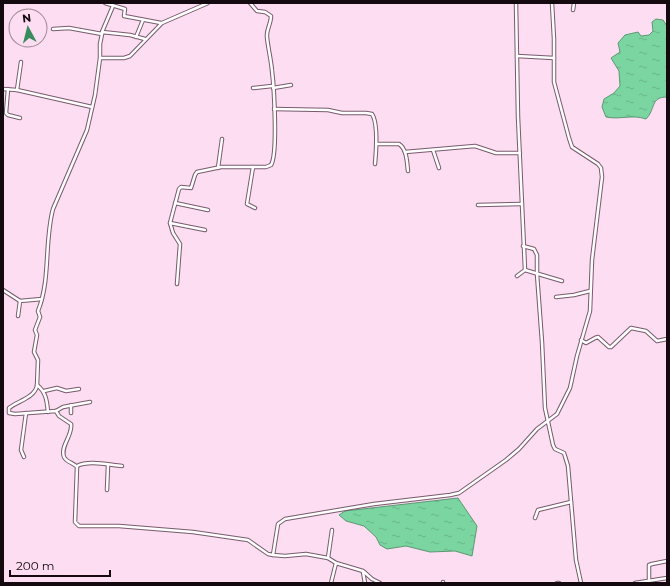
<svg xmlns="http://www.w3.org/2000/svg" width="670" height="586" viewBox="0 0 670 586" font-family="Montserrat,sans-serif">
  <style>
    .water { fill: url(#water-ripples); stroke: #5c9874 }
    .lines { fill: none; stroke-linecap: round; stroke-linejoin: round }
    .minor-casing { stroke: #775b6d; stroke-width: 4.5 }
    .minor { stroke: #fff; stroke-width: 2.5 }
  </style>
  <defs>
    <pattern id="water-ripples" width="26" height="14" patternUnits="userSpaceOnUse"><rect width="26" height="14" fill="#7bd5a0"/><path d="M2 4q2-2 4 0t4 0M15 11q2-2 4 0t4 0" fill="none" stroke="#69b689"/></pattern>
  </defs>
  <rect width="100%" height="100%" fill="#fdddf1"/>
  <g class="water">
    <path d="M656 19 663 20 667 26V97C650 97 656 109 646 119 632 114 620 120 606 117L602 107 604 99 614 93 620 86 619 71 611 58 620 52 618 43 625 35 638 32 641 36 649 35 653 31 652 22Z"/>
    <polygon points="458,498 477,526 472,556 455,551 430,552 406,546 387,549 380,545 376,537 364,526 346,521 339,515 345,511"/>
  </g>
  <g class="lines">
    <g class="minor-casing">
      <g id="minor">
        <polyline points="105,3 125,9 124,16 161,23"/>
        <polyline points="516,3 518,117 525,270 517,276"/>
        <polyline points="573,10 574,3"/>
        <polyline points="53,29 69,28 102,34 102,32 130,35 145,39"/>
        <polyline points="102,32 113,6"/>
        <path d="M102 34 100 44V58L95 95 87 130 53 209C44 243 51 278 38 311L40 317 35 330 37 335 34 352 38 360 37 386C34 398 18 401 9 408V413L15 414 56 411 59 416 71 424C73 435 60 446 64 457 66 462 74 463 77 467L75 522 79 526H119L193 532 248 540 268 554 273 555 285 556 306 554 328 558 336 563 363 571 372 579 380 583"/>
        <polyline points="136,37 143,20"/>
        <polyline points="517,56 554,58"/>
        <polyline points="100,58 124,58 130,56 162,23 208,3"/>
        <polyline points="253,88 272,86"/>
        <polyline points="273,88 291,85"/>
        <polyline points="3,89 17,90 92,107"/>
        <polyline points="8,89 6,113 8,115 20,118"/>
        <polyline points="17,90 21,62"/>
        <path d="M274 109 328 110 342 113H366L372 114C378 123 376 153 375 164"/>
        <path d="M376 144H399C407 149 407 163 408 171"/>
        <polyline points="433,150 439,168"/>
        <polyline points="405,152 475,146 496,153 520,153"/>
        <polyline points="253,167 247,204 255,208"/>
        <polyline points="218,168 222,139"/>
        <polyline points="175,203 208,210"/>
        <polyline points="478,205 522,204"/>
        <polyline points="170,223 205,230"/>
        <polyline points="523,246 534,249 537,255 537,274 542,342 545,408 553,445 555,449 564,453 568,466 576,560 581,583"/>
        <polyline points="525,270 562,281"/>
        <path d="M177 284 180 244 173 233 170 223 179 189 181 187 191 188 195 175 197 172 221 167H266L271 165C278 154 274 87 272 71 271 59 268 48 267 37 266 30 271 24 271 16L265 12 257 11 250 3"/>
        <polyline points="3,290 20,301"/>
        <polyline points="556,297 574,295 590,291"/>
        <polyline points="18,316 20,301 42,299"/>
        <polyline points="581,340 586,343 595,338 598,337 609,347 611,347 631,328 646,331 657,341 667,339"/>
        <path d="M37 385C46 392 47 401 48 412"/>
        <polyline points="44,391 57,388 66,391 79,389"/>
        <polyline points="56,411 63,407 90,402"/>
        <polyline points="71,413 71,405"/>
        <polyline points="24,457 21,450 26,413"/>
        <path d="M77 466C89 460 109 465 122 466"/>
        <polyline points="107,490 108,465"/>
        <polyline points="535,518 538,510 571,502"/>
        <polyline points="273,555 278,524 285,519 374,504 450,495 459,493 506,460 519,449 537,429 557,414 570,388 577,356 590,311 592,260 602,177 601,168 598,164 572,147 569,138 554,82 554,39 552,3"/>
        <polyline points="328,558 332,530"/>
        <polyline points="363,572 365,583"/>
        <polyline points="649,580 649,565 652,564 667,561"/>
        <polyline points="331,583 336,563"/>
        <polyline points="443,583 443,582"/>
        <polyline points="557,583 559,583"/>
        <polyline points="635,583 667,578"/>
      </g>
    </g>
    <use href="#minor" class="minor"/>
  </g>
  <rect width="670" height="586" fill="none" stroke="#13090f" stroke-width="8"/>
  <g transform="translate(28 28) rotate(353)"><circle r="19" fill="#fdddf1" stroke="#9f8897"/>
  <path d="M0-3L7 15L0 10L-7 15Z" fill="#378b5d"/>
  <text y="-6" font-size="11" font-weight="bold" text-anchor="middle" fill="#13090f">N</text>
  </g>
  <path d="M10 570v6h100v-6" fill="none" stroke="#13090f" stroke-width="2"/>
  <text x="16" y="570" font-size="12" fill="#13090f" stroke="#fdddf1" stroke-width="3" paint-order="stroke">200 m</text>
</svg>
